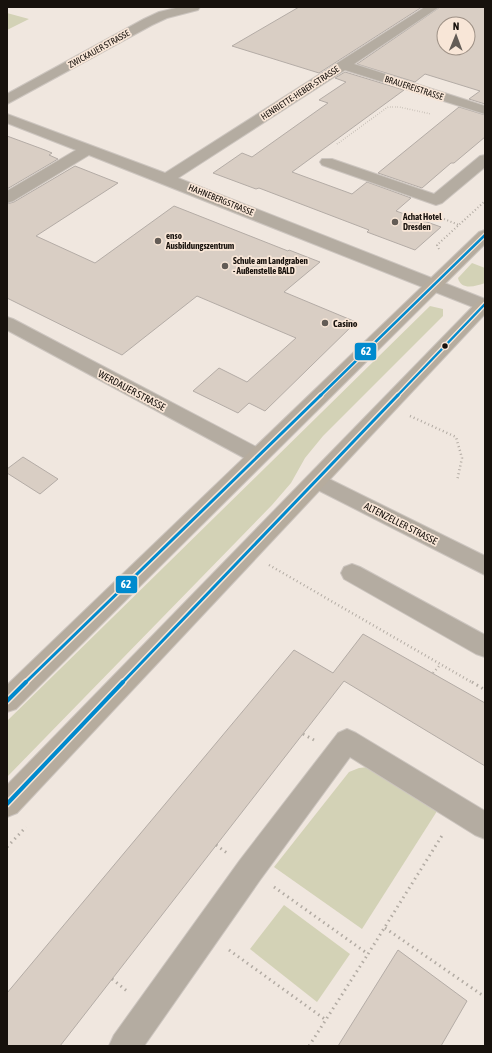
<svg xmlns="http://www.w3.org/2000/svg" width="492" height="1053" viewBox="0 0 492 1053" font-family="'Asap Condensed',sans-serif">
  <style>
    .green { fill: #d3d2b6 }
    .building { fill: #d9cec4; stroke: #b4aca6; fill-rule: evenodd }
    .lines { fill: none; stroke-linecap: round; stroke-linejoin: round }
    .minor-casing { stroke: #ccc5bf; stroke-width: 2 }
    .major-casing { stroke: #ccc5bf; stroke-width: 2 }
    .path-far3 { stroke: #b2aba3; stroke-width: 1.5; stroke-dasharray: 0.5 2; stroke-linecap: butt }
    .path-far2 { stroke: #b2aba3; stroke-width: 2; stroke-dasharray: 1 2.5; stroke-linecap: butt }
    .path-far1 { stroke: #b2aba3; stroke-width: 2.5; stroke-dasharray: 1 3; stroke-linecap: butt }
    .path { stroke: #b2aba3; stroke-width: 3; stroke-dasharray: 1.5 4; stroke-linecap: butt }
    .minor { fill: #b4aca1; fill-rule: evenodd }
    .major { fill: #b6ac9e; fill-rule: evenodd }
    .bus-1-far2-casing { stroke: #f8e6d7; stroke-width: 5 }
    .bus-1-far1-casing { stroke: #f8e6d7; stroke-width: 6 }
    .bus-1-casing { stroke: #f8e6d7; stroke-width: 7 }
    .bus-1-far2 { stroke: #008ace; stroke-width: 2.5 }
    .bus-1-far1 { stroke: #008ace; stroke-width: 3 }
    .bus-1 { stroke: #008ace; stroke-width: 4 }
    .poi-dot { fill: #635c56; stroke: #f8e6d7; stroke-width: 1.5 }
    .bus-dot { fill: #17110c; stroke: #f8e6d7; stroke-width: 1.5 }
    .labels { text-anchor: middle; stroke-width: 3.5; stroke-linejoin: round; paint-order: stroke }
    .far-street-label { font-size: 9px; fill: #17110c; stroke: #f8e6d7 }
    .far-poi-label { font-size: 9px; font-weight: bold; fill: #17110c; stroke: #f8e6d7; text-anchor: start }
    .poi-label { font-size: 10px; font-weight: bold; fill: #17110c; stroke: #f8e6d7; text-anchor: start }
    .street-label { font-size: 10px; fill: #17110c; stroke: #f8e6d7 }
    .line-badge { stroke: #f8e6d7; stroke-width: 1.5 }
    .badge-label { font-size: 11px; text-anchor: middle; font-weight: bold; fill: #fff }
  </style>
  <rect width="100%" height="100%" fill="#f0e7df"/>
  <g class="green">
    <polygon points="7,13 29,19 7,30"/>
    <path d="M472 263 485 268V283C476 286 461 291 458 278Z"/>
    <polygon points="430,306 443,309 443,316 323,436 305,458 291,483 272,505 7,777 7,721"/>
    <polygon points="368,767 439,808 362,929 274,867 349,772 359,768"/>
    <polygon points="284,905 350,954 317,1002 250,949"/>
  </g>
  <g class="building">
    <polygon points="299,7 422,7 319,73 232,46"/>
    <path d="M440 7H485V104L469 99 480 91 425 74 415 82 357 64ZM444 24H468V48H444Z"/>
    <polygon points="345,72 404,90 292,172 352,194 367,182 411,198 396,211 441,227 415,250 367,232 369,230 259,188 256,189 213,173 242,153 252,157 328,103 319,100 346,82 335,78"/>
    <polygon points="459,107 485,115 485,137 454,163 451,163 422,188 378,173"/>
    <polygon points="7,136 45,150 52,153 49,155 58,159 7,189"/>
    <polygon points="75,166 118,183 36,236 95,263 174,206 288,251 289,250 320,262 284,292 356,322 265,411 249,403 238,413 193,391 219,368 247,382 296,338 197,296 122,355 7,298 7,204 14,202"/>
    <polygon points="23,457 58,479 40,494 7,473 7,469"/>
    <polygon points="363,634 485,703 485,766 344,681 60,1046 7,1046 7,993 294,650 333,673"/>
    <polygon points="398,950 467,1001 441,1046 338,1046"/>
  </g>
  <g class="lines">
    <g class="minor-casing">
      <g id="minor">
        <polygon points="180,7 200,7 198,10 167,18 152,25 7,104 7,94 144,19 159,12"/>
        <polygon points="425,7 439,7 354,64 485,106 485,114 345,70 178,178 485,299 485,310 478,309 89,155 13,201 7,203 7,191 76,150 7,123 7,114 165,173"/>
        <polygon points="485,155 485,167 442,203 436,205 322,165 320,162 322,159 332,159 434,194 480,156"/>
        <polygon points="7,317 13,319 264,451 267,456 264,461 257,463 250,461 7,330"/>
        <polygon points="317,473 485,556 485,575 310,486 306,481 310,476"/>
        <polygon points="352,564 360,567 485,635 485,657 476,654 344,579 341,573 344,567"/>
        <polygon points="347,729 356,733 485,811 485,839 475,835 350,757 260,880 144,1046 109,1046 114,1035 240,860 338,733"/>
      </g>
    </g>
    <g class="major-casing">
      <g id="major">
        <polygon points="485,230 485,244 16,709 7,712 7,685 479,232"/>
        <polygon points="485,299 485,314 17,813 7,817 7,785 479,300"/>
      </g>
    </g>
    <polyline class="path-far3" points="337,144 388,107 399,107 431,114"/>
    <g class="path-far2">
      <polyline points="444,219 459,225"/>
      <polyline points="439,249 437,245 485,201"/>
    </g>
    <g class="path-far1">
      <polyline points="410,416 456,437 462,458 457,481"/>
      <polyline points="269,565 473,683"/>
      <polyline points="433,673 440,665"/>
    </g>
    <g class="path">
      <polyline points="472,682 485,690"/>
      <polyline points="303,734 314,740"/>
      <polyline points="216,845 227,853"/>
      <polyline points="7,847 26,827"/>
      <polyline points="274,887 368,954 443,834"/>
      <polyline points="385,928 485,997"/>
      <polyline points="229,950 326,1020"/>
      <polyline points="112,979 127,991"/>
      <polyline points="309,1046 368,954"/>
    </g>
    <use href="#minor" class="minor"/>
    <use href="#major" class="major"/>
    <g class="bus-1-far2-casing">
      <g id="bus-1-far2">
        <polyline points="320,396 485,235"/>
        <polyline points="397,396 485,304"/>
      </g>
    </g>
    <g class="bus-1-far1-casing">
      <g id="bus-1-far1">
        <polyline points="25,683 321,395"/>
        <polyline points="122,683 398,395"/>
      </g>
    </g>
    <g class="bus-1-casing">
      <g id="bus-1">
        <polyline points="7,701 26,682"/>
        <polyline points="7,804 123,682"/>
      </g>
    </g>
    <use href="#bus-1-far2" class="bus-1-far2"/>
    <use href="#bus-1-far1" class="bus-1-far1"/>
    <use href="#bus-1" class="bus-1"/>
  </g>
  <g class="poi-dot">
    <circle cx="395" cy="222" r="4"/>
    <circle cx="158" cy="241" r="4"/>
    <circle cx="225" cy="266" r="4"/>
    <circle cx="325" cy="323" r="4"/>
  </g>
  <circle class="bus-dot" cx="445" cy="346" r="3.5"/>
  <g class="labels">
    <g class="far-street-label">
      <text transform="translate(99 49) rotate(-29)" y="3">ZWICKAUER STRASSE</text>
      <text transform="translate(414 88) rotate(18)" y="3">BRAUEREISTRASSE</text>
      <text transform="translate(300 93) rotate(-33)" y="3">HENRIETTE-HEBER-STRASSE</text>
      <text transform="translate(221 200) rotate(22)" y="3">HAHNEBERGSTRASSE</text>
    </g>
    <g class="far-poi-label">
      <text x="403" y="220">Achat Hotel<tspan x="403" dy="10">Dresden</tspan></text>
      <text x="166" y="239">enso<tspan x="166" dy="10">Ausbildungszentrum</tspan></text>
      <text x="233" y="264">Schule am Landgraben<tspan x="233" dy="10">- Außenstelle BALD</tspan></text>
    </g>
    <g class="poi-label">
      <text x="333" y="327">Casino</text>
    </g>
    <g class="street-label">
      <text transform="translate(132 390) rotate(28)" y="4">WERDAUER STRASSE</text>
      <text transform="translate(401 523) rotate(27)" y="4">ALTENZELLER STRASSE</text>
    </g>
  </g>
  <g class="line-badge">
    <rect x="354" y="342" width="23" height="19" rx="4" fill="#008ace"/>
    <rect x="115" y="575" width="23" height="19" rx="4" fill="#008ace"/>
  </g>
  <g class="badge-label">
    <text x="366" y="355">62</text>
    <text x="126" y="588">62</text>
  </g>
  <rect width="492" height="1053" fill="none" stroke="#17110c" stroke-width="16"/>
  <g transform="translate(456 36) rotate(1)"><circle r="19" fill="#f8e6d7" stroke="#9e9186"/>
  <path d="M0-3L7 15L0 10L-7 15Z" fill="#635c56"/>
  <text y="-6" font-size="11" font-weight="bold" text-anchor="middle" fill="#17110c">N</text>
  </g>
</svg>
